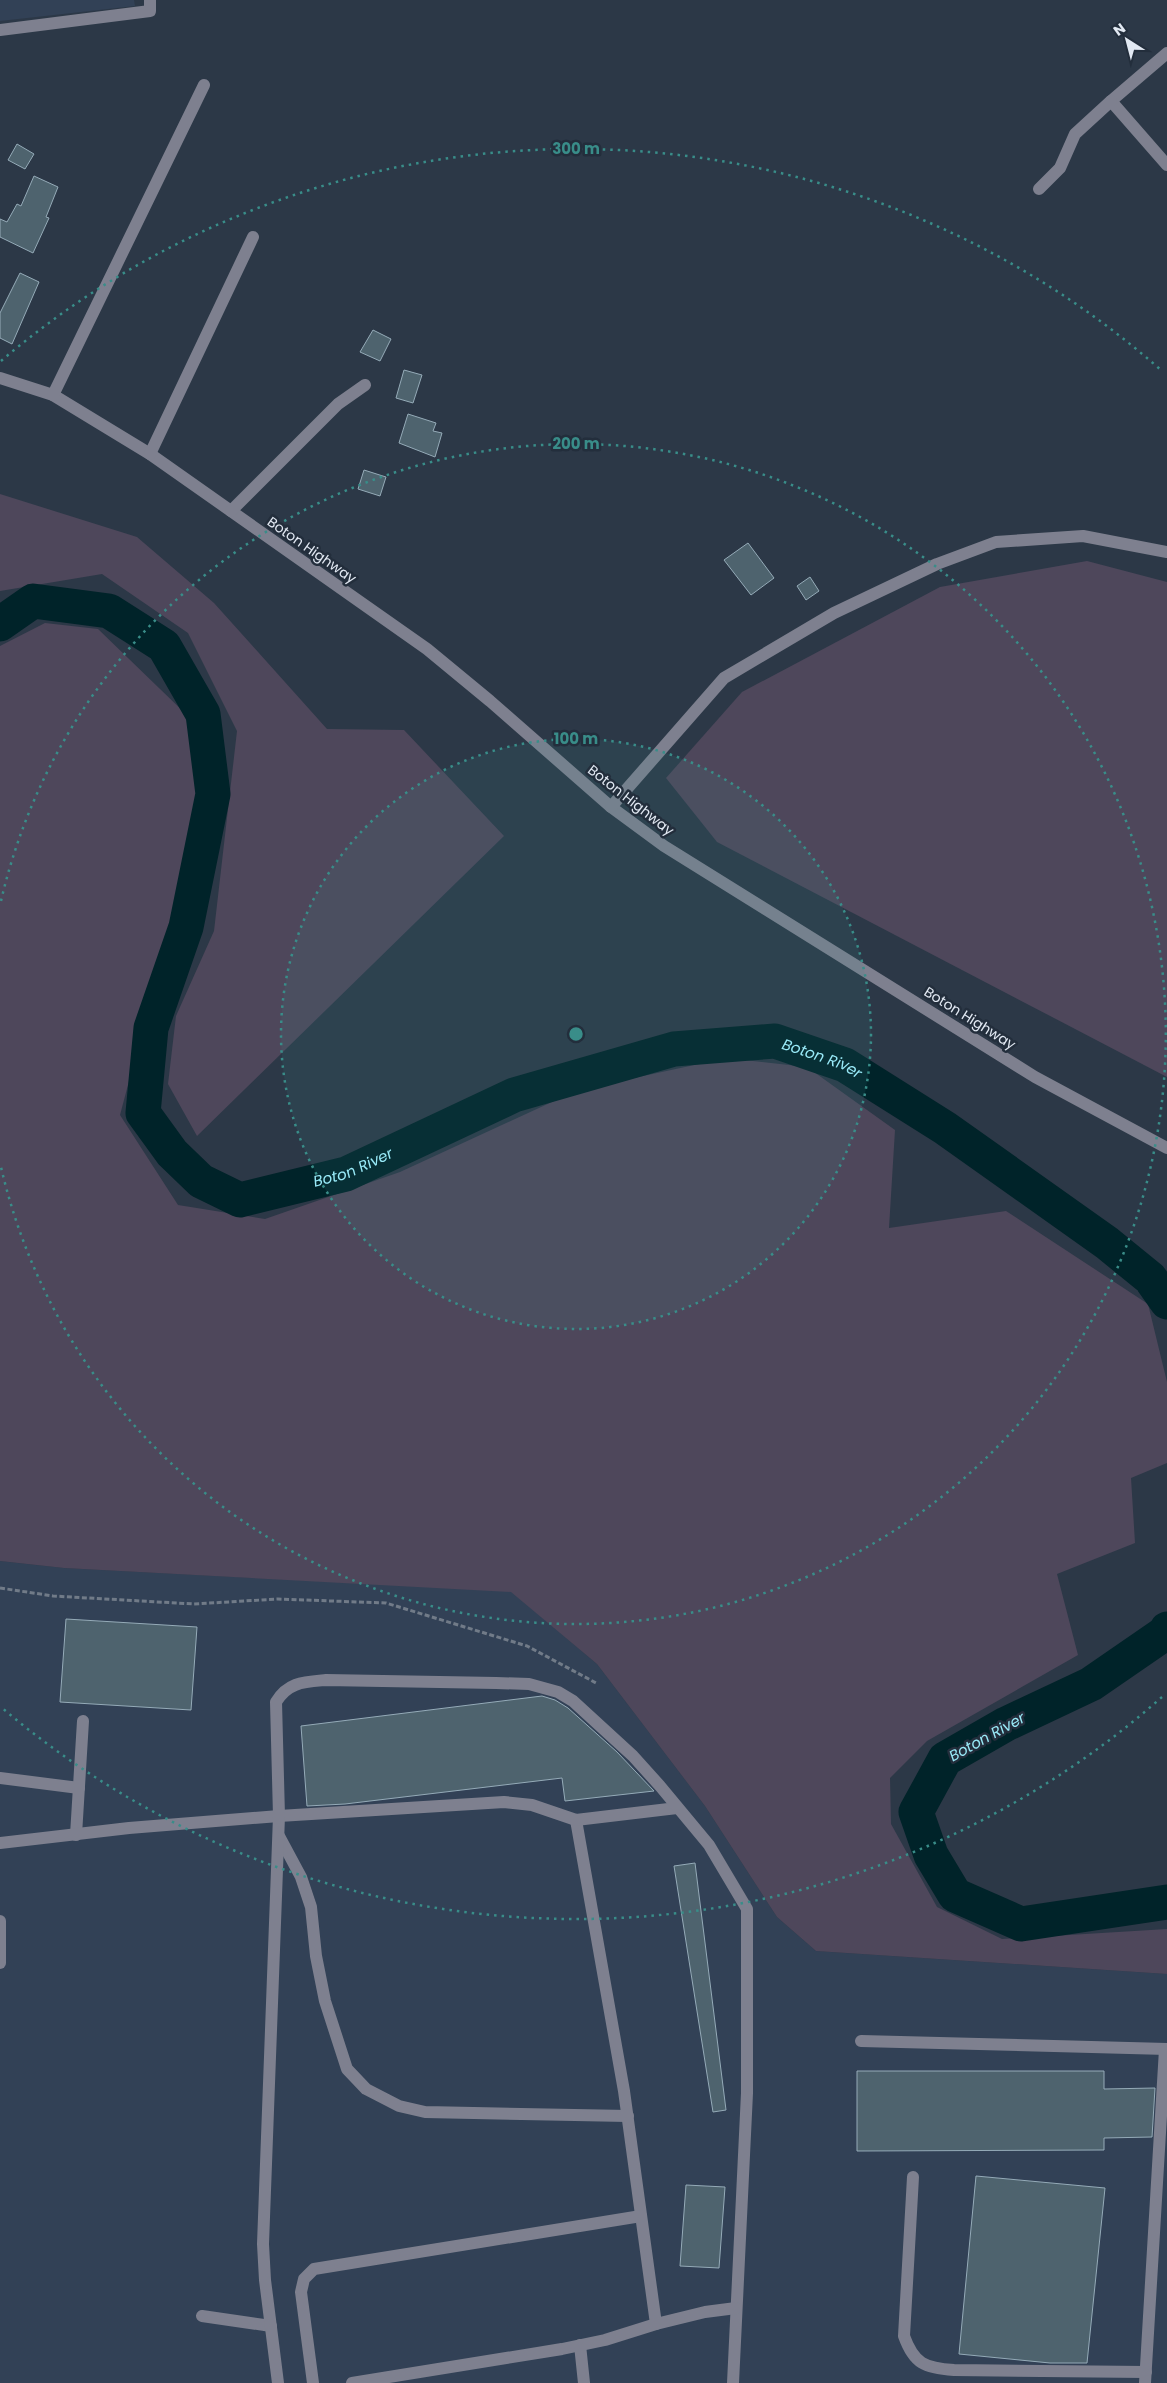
<svg xmlns="http://www.w3.org/2000/svg" width="1167" height="2383" viewBox="0 0 1167 2383" font-family="Poppins,sans-serif">
  <style>
    .built { fill: #324156 }
    .green { fill: #4e475b }
    .lines { fill: none; stroke-linecap: round; stroke-linejoin: round }
    .river { stroke: #002329; stroke-width: 35 }
    .building { fill: #4e636e; stroke: #95abb8 }
    .path { stroke: #717b88; stroke-width: 3; stroke-dasharray: 5 2.5; stroke-linecap: butt }
    .minor { stroke: #7e808f; stroke-width: 12 }
    .ring { fill: none; stroke: #398d89; stroke-width: 2.5; stroke-dasharray: 2.5 5 }
    .labels { text-anchor: middle; stroke-width: 5; stroke-linejoin: round; paint-order: stroke }
    .street-label { font-size: 14px; fill: #e2e9f3; stroke: #232e3c }
    .water-label { font-size: 15px; font-style: italic; fill: #99eaf8; stroke: #232e3c }
    .centre { fill: #398d89; stroke: #232e3c; stroke-width: 2.5 }
    .ring-label { font-size: 15px; text-anchor: middle; font-weight: bold; fill: #398d89; stroke: #232e3c; stroke-width: 5; stroke-linejoin: round; paint-order: stroke }
  </style>
  <rect width="100%" height="100%" fill="#2c3847"/>
  <g class="built">
    <polygon points="0,0 134,0 135,6 0,21"/>
    <polygon points="0,1561 64,1568 511,1591 597,1664 705,1806 777,1917 816,1951 1167,1974 1167,2383 0,2383"/>
  </g>
  <g class="green">
    <polygon points="0,494 137,537 214,603 327,729 404,730 504,836 197,1136 168,1084 176,1016 214,931 237,731 188,633 102,574 0,591"/>
    <polygon points="1087,561 1167,582 1167,1077 717,842 666,778 742,692 940,587"/>
    <polygon points="45,623 98,629 190,718 199,795 171,923 120,1115 178,1205 265,1219 400,1172 578,1090 727,1058 807,1067 895,1130 889,1228 1006,1211 1148,1304 1167,1382 1167,1463 1131,1478 1135,1543 1057,1574 1078,1655 927,1741 890,1778 891,1824 937,1907 1002,1939 1167,1929 1167,1974 816,1951 777,1917 705,1806 597,1664 511,1592 64,1568 0,1561 0,646"/>
  </g>
  <g class="lines">
    <g class="river">
      <path id="s1" d="M0 624 33 601 109 611 164 646 203 714 213 794 186 927 151 1028 143 1113 172 1153 201 1181 240 1200 346 1174 514 1095 674 1049 775 1041 845 1065 945 1128 1107 1243 1150 1278 1167 1302"/>
      <polyline points="1167,1629 1165,1633 1091,1684 1006,1724 945,1759 916,1812 931,1855 955,1895 1021,1924 1167,1902"/>
    </g>
  </g>
  <g class="building">
    <polygon points="17,144 34,154 25,169 8,160"/>
    <polygon points="34,176 58,187 46,217 49,218 33,253 0,237 0,219 7,222 17,204 21,206"/>
    <polygon points="20,273 39,282 12,344 0,338 0,313"/>
    <polygon points="373,330 391,339 380,361 360,352"/>
    <polygon points="404,370 422,375 413,403 396,398"/>
    <polygon points="408,414 436,423 433,431 442,433 435,457 399,443"/>
    <polygon points="364,470 386,477 380,496 358,489"/>
    <polygon points="748,543 774,578 751,595 724,560"/>
    <polygon points="810,577 819,591 806,600 797,586"/>
    <polygon points="66,1619 197,1627 191,1710 60,1702"/>
    <polygon points="542,1696 555,1700 568,1708 617,1752 654,1791 565,1801 562,1778 345,1804 307,1806 301,1726"/>
    <polygon points="695,1863 726,2110 713,2112 674,1866"/>
    <polygon points="857,2071 1104,2071 1104,2089 1155,2088 1152,2137 1104,2138 1104,2150 857,2151"/>
    <polygon points="976,2176 1105,2188 1087,2363 1050,2363 959,2354"/>
    <polygon points="686,2185 725,2187 719,2268 680,2266"/>
  </g>
  <g class="lines">
    <polyline class="path" points="0,1588 53,1596 194,1604 278,1599 386,1603 527,1646 598,1684"/>
    <g class="minor">
      <polyline points="0,30 150,11 150,0"/>
      <polyline points="1167,53 1111,101 1167,165"/>
      <polyline points="1039,189 1060,168 1075,134 1111,101"/>
      <polyline points="0,378 53,395 150,454 427,649 490,701 611,807 664,846 1035,1077 1167,1148"/>
      <polyline points="53,395 204,85"/>
      <polyline points="150,454 253,237"/>
      <polyline points="231,511 338,404 365,385"/>
      <polyline points="611,807 724,678 834,613 937,564 996,542 1083,536 1167,552"/>
      <polyline points="0,1778 79,1788"/>
      <polyline points="576,1820 624,2091 656,2324"/>
      <polyline points="76,1835 83,1721"/>
      <polyline points="279,1836 301,1877 311,1907 316,1956 325,2001 347,2069 366,2089 399,2106 425,2112 628,2116"/>
      <polyline points="0,1843 129,1828 279,1816 504,1802 532,1805 576,1820 677,1808"/>
      <polyline points="0,1921 0,1963"/>
      <polyline points="861,2041 1167,2049"/>
      <path d="M913 2177 904 2336C914 2364 925 2368 954 2370L1146 2372"/>
      <polyline points="202,2316 271,2326"/>
      <polyline points="580,2345 584,2383"/>
      <path d="M278 2383 265 2280 263 2244 279 1816 276 1702C288 1682 304 1682 326 1680L496 1683 529 1684 558 1692 573 1701 633 1756 660 1786 709 1845 747 1909V2093L733 2383"/>
      <polyline points="313,2383 301,2292 304,2279 314,2269 641,2216"/>
      <polyline points="352,2383 562,2349 605,2340 656,2324 705,2312 736,2308"/>
      <polyline points="1145,2383 1165,2049"/>
    </g>
  </g>
  <circle cx="576" cy="1034" r="295" fill="#398d89" fill-opacity=".12"/>
  <g class="ring">
    <circle cx="576" cy="1034" r="295"/>
    <path d="M1 901A590 590 0 1 1 1 1167"/>
    <path d="M1162 1697A885 885 0 0 1 1 1707M1 361A885 885 0 0 1 1162 371"/>
  </g>
  <g class="labels">
    <g class="street-label">
      <text transform="translate(312 550) rotate(35)" y="5">Boton Highway</text>
      <text transform="translate(631 800) rotate(38)" y="5">Boton Highway</text>
      <text transform="translate(970 1018) rotate(32)" y="5">Boton Highway</text>
    </g>
    <g class="water-label">
      <text dy="5" stroke="none"><textPath href="#s1" startOffset="1415">Boton River</textPath></text>
      <text dy="5" stroke="none"><textPath href="#s1" startOffset="920">Boton River</textPath></text>
      <text transform="translate(987 1737) rotate(-29)" y="5">Boton River</text>
    </g>
  </g>
  <circle cx="576" cy="1034" r="8" class="centre"/>
  <g class="ring-label">
    <text x="576" y="154">300 m</text>
    <text x="576" y="449">200 m</text>
    <text x="576" y="744">100 m</text>
  </g>
  <g transform="translate(1127 40) rotate(324)" stroke="#232e3c" stroke-width="4" paint-order="stroke">
  <path d="M0-4L9 19L0 12L-9 19Z" fill="#e2e9f3"/>
  <text y="-8" font-size="14" font-weight="bold" text-anchor="middle" fill="#e2e9f3">N</text>
  </g>
</svg>
